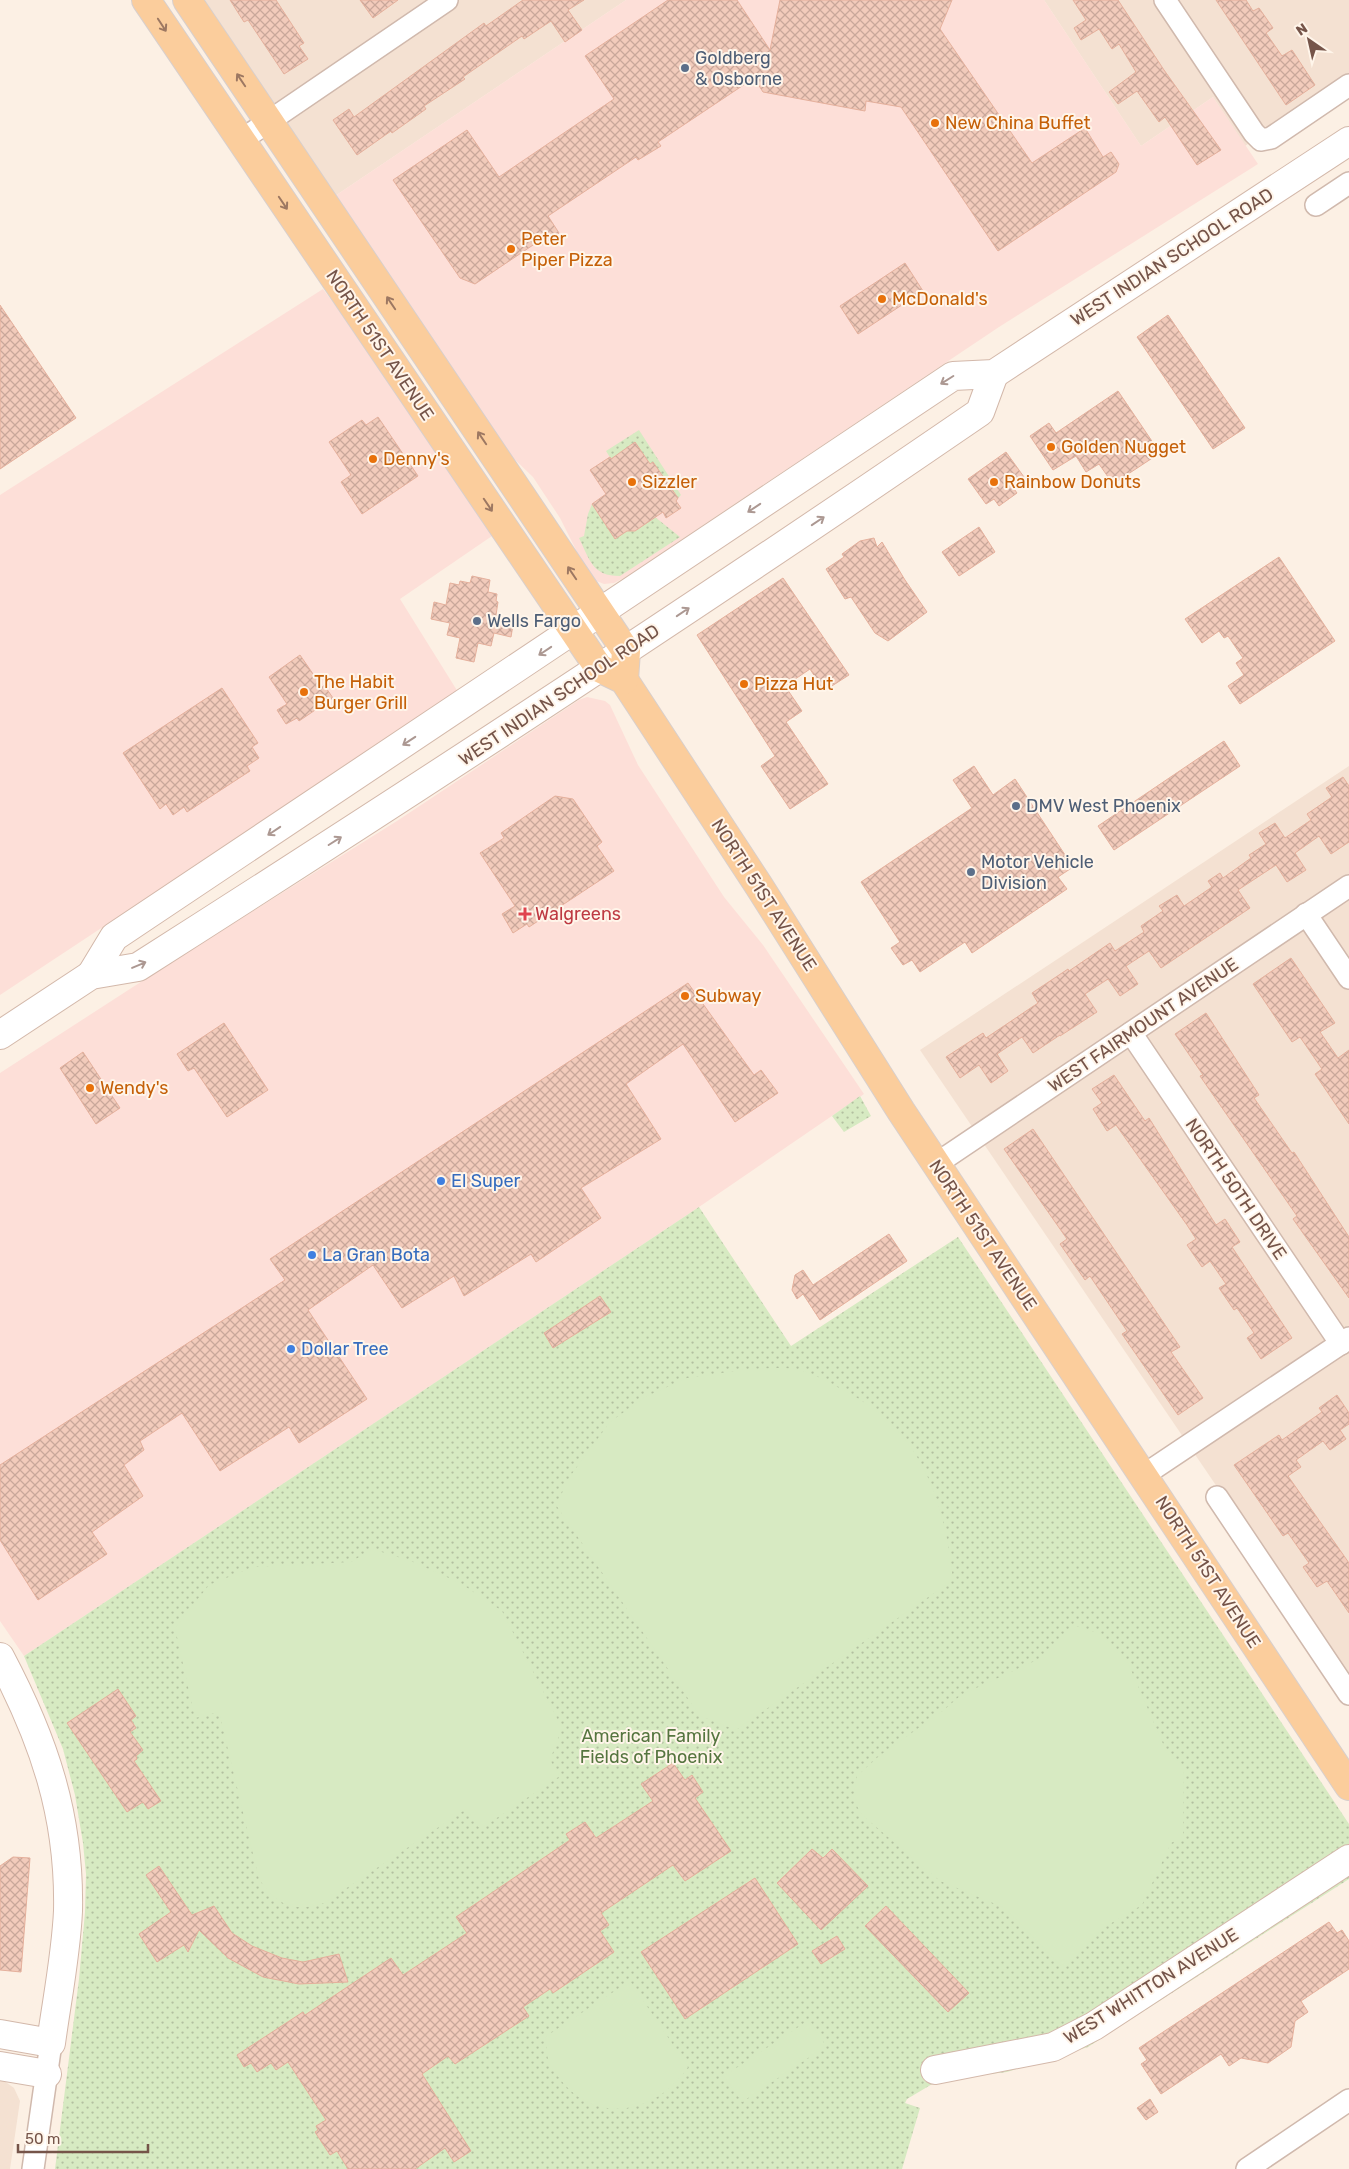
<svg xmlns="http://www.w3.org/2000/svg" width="1349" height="2169" viewBox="0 0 1349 2169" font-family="Rubik,sans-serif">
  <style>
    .residential { fill: #f4e1d2 }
    .commercial { fill: #fddfd8 }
    .grass { fill: url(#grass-dots) }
    .pitch { fill: #d7eac2 }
    .building { fill: url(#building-cross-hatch); stroke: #e5b09c }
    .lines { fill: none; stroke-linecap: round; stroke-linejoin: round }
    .street-casing { stroke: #d0b9ad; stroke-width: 24 }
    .secondary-casing { stroke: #d3b8aa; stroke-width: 30 }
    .primary-casing { stroke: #d8cfcc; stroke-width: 30 }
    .street { stroke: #fff; stroke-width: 21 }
    .secondary { stroke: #fff; stroke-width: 28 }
    .primary { stroke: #fbcd9c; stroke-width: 28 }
    .oneway { stroke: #9d7862 }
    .oneway2 { stroke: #ac9892 }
    .service-dot { fill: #5c6f8a; stroke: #fff5ea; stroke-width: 2 }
    .food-dot { fill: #e8710a; stroke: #fff5ea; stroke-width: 2 }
    .health-dot { fill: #e0444e; stroke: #fff5ea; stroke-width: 2 }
    .shop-dot { fill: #3f7fe0; stroke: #fff5ea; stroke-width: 2 }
    .labels { text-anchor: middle; stroke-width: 4; stroke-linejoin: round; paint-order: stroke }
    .service-label { font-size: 18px; fill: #4e5e75; stroke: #fff5ea; text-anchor: start }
    .food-label { font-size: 18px; fill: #c56008; stroke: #fff5ea; text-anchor: start }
    .street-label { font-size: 18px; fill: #755449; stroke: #fff5ea }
    .health-label { font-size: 18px; fill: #be3a42; stroke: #fff5ea; text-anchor: start }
    .shop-label { font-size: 18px; fill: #366cbe; stroke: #fff5ea; text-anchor: start }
    .park-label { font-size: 18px; fill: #55753f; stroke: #fff5ea }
  </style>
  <defs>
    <pattern id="grass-dots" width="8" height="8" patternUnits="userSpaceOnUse" patternTransform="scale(1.25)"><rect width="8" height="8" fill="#d7eac2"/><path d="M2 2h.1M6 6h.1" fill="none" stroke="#b3c0a0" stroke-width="1.8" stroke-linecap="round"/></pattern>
    <pattern id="building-cross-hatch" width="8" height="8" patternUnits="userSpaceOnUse" patternTransform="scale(1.25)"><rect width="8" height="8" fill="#f2cbbb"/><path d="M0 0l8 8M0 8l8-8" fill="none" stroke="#c9a79a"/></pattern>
  </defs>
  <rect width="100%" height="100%" fill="#fcf0e4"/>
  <g class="residential">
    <polygon points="205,0 626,0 335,196"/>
    <polygon points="1044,0 1349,0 1349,76 1245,146 1213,97 1141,146"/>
    <polygon points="1349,766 1349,1681 920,1050"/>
    <polygon points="0,2078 14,2088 20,2101 10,2169 0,2169"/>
  </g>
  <g class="commercial">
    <polygon points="626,0 1044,0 1141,146 1213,97 1258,164 999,327 624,578 614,583 604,584 594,580 588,574 560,518 533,477 506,451 335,196"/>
    <polygon points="323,289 362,341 492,536 400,599 458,692 0,995 0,495"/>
    <polygon points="587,697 605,701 610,705 638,765 724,897 763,945 864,1094 699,1207 24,1656 0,1621 0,1073 167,965 397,821 579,700"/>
  </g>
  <g class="grass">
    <polygon points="639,430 681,495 678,498 653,462 650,464 635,443 611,459 606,451"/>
    <path d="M592 504 615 538 627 531H635L655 517 680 537 620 576C592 576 590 560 579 538L584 536 588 514Z"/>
    <polygon points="860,1096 871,1116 844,1132 832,1116"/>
    <polygon points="699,1207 791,1346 958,1237 1349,1824 1349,1879 1088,2047 1007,2072 939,2080 907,2099 905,2103 920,2108 902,2169 55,2169 79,1979 85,1912 86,1874 83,1843 75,1795 63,1749 24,1656"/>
  </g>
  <g class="pitch">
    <path d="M749 1369C765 1369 784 1366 799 1370 813 1373 828 1382 841 1389 920 1428 944 1496 953 1580L736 1730 700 1716 556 1505 571 1475 610 1422 645 1397 687 1378Z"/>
    <path d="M372 1549 411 1561 460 1583 502 1611 562 1728 550 1760 560 1776 480 1829 466 1809 324 1903C294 1913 276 1905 259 1879L219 1712 195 1718 175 1628 209 1585 253 1567 351 1562Z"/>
    <polygon points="1073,1625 1101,1634 1128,1663 1167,1753 1184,1766 1183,1837 1171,1843 1142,1905 1103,1928 1064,1969 1005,1908 940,1881 862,1815 853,1799 857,1776 879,1756 944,1710 961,1695 1039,1659"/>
    <path d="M630 1981 688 2067C660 2110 602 2126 565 2085 559 2078 551 2068 548 2059 546 2052 547 2044 545 2037Z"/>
    <polygon points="809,2020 826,2046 742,2102 724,2076"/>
  </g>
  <g class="building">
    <polygon points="230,0 276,0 304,43 299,46 308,59 284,74 248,20 244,22"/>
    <polygon points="360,0 398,0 373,18"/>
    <polygon points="523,0 584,0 568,10 582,30 565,42 551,21 524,39 522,36 463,77 465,79 424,106 426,109 392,133 391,131 357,155 333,120 349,109 354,117 484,23 486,26"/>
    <polygon points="668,0 737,0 770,50 780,0 952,0 940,29 1032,163 1085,128 1103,157 1111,152 1119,164 1116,172 998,251 901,107 866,101 865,111 763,92 754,78 658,142 661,146 638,160 636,157 548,216 559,233 542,245 539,241 475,284 460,278 393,180 467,130 499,177 614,99 585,56"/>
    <polygon points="1073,0 1118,0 1164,70 1221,150 1197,165 1165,117 1159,122 1137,91 1118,104 1109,92 1136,72 1119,44 1112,49 1099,29 1081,40 1074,28 1086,20"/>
    <polygon points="1216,0 1246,0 1253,11 1259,8 1273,28 1266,33 1282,56 1292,50 1315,85 1286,105"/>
    <polygon points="905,263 923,291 858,334 840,306"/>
    <polygon points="0,305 76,418 0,469"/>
    <polygon points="1168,315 1245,428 1213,449 1137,337"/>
    <polygon points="1118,391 1160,453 1113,484 1099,464 1086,472 1076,456 1053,470 1030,436 1049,423 1056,433"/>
    <polygon points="378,417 418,476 362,514 341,482 351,475 329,442 362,420 366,425"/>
    <polygon points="635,442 650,464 653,462 678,498 676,501 681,508 666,518 663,512 635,531 627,531 615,539 592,504 606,494 590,470 610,457 611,459"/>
    <polygon points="1006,452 1024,477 1012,486 1017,493 999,506 994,499 986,504 968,479"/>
    <polygon points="979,527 995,552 959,576 942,552"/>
    <polygon points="874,538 877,547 882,542 905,580 927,612 888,641 875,633 851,597 845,599 826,569 844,557 842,554 860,541"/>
    <polygon points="1279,557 1335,641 1240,704 1228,686 1244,675 1236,663 1243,658 1228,636 1224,638 1219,631 1202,643 1185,619"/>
    <polygon points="472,576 490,580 488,592 497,594 496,601 498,602 496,615 514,619 511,637 494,633 491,646 478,643 474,662 456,658 460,638 447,635 450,623 431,619 434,602 446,605 450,583 459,585 460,581 470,583"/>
    <polygon points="783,578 849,675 824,691 810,669 785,686 802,711 786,722 828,784 790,809 761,766 775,756 697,635"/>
    <polygon points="300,655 322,687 324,685 333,698 299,721 297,718 286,724 277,710 287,704 269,677"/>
    <polygon points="222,688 258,743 252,747 259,758 247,766 250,771 187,812 184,807 173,815 166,804 160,809 123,753"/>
    <polygon points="1224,741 1240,766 1114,850 1098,826"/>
    <polygon points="974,766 993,795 1015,779 1073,867 1058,877 1067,889 972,953 965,942 920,972 912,960 903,965 891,948 900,942 861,882 972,808 953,780"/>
    <polygon points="1343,777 1349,786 1349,842 1331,854 1319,836 1295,853 1306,870 1287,882 1276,865 1238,890 1250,908 1161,968 1149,951 1126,966 1138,984 1120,996 1108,979 1085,994 1097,1012 1060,1036 1060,1035 1033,1053 1022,1037 997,1054 1008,1071 991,1083 979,1065 960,1078 946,1057 983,1033 986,1038 1038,1003 1032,993 1068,969 1069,971 1110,943 1115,951 1144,932 1141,926 1163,911 1159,906 1177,895 1184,906 1212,887 1208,881 1220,873 1223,878 1251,858 1249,855 1266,844 1259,833 1275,823 1285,838 1311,820 1307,814 1332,797 1326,788"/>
    <polygon points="555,796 573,799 602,842 597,846 614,871 529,927 527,924 513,933 502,914 515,906 480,853 504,838 501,833"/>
    <polygon points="1291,958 1335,1023 1320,1032 1338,1058 1349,1050 1349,1124 1315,1074 1322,1069 1300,1037 1292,1042 1253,984"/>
    <polygon points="688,983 754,1075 761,1070 778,1093 735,1122 683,1044 626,1084 661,1139 581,1188 601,1218 536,1262 531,1254 464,1296 454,1276 402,1308 373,1265 308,1310 367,1399 299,1443 289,1427 220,1471 182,1413 140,1441 144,1450 124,1465 143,1496 92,1532 107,1554 38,1600 0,1540 0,1465 285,1280 270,1259"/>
    <polygon points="1206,1013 1259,1095 1254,1098 1292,1153 1294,1152 1349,1237 1349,1298 1293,1219 1297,1216 1200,1076 1203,1075 1175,1034"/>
    <polygon points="224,1023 268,1090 227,1117 194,1068 188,1071 177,1054"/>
    <polygon points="83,1052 120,1108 96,1124 60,1068"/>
    <polygon points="1114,1075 1145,1121 1149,1118 1216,1225 1225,1219 1240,1242 1232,1247 1292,1338 1261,1359 1247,1338 1254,1333 1237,1308 1234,1310 1219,1288 1226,1284 1210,1261 1202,1267 1187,1245 1196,1239 1187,1225 1116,1125 1107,1131 1093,1109 1102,1103 1092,1089"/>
    <polygon points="1033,1129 1180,1347 1171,1352 1203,1398 1178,1415 1122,1334 1127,1331 1090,1276 1085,1280 1060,1244 1067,1239 1004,1149"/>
    <polygon points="889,1234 907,1261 820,1320 803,1294 797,1299 792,1290 795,1275 803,1270 813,1285"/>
    <polygon points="600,1296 611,1312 553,1348 544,1333"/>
    <polygon points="1337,1395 1349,1413 1349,1424 1340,1430 1346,1439 1330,1450 1323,1441 1296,1460 1301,1467 1288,1476 1349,1563 1349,1613 1327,1581 1317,1587 1303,1567 1309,1563 1288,1533 1283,1536 1234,1465 1279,1435 1282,1440 1322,1412 1319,1408"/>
    <polygon points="118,1689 136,1716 131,1720 136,1728 130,1732 143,1750 136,1756 137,1759 134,1761 161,1801 148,1809 143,1802 127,1812 67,1723"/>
    <polygon points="673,1763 685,1780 692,1775 703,1792 695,1798 731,1851 685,1881 673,1865 601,1913 609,1925 600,1931 614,1952 553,1993 550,1989 523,2007 529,2016 455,2064 448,2056 422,2074 471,2151 454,2162 445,2148 415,2169 348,2169 337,2151 330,2155 315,2132 318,2130 316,2126 326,2120 288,2062 276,2070 271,2063 257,2072 251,2063 244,2067 237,2055 303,2012 305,2015 391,1958 403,1975 467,1933 456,1917 570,1840 566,1834 585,1822 596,1838 653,1801 641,1784"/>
    <polygon points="812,1849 823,1858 832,1849 868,1886 821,1930 777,1883"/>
    <polygon points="13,1857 30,1858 21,1972 0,1970 0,1866"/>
    <polygon points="159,1866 192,1915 214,1906 232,1933 252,1946 282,1958 303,1962 339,1954 348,1982 299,1984 263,1977 228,1958 199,1930 188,1952 184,1945 157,1962 139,1934 171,1912 146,1875"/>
    <polygon points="755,1878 798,1944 685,2019 641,1952"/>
    <polygon points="886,1906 969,1993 948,2012 865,1926"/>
    <polygon points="1329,1922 1337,1933 1342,1930 1349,1941 1349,1969 1301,2001 1308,2012 1295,2021 1291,2047 1268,2063 1241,2058 1229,2066 1221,2054 1161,2094 1141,2064 1147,2060 1139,2048"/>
    <polygon points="837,1936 845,1949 821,1964 812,1951"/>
    <polygon points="1150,2099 1158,2112 1146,2120 1137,2108"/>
  </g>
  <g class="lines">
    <g class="street-casing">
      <g id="street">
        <polyline points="1165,0 1254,133 1261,140 1271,138 1349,85"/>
        <polyline points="240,141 447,0"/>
        <polyline points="1316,205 1349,183"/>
        <polyline points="1306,914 1349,978"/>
        <polyline points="1131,1033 1341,1344"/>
        <polyline points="936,1164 1349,886"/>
        <polyline points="1144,1475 1349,1338"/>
        <polyline points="1217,1497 1349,1694"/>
        <polyline points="33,2169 51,2043"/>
        <polyline points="1247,2169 1349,2100"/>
      </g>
    </g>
    <g class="secondary-casing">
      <g id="secondary">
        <polyline points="91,975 114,937 953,376 994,374 1349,141"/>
        <path d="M0 1035 91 975 138 967C422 786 703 602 980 412L994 374"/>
        <path d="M0 1657C44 1740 70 1816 68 1911 66 1955 57 1999 51 2043L0 2034"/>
        <polyline points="0,2066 47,2074"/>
        <polyline points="935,2070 1053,2047 1094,2026 1349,1859"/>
      </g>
    </g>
    <g class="primary-casing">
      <g id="primary">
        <polyline points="146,0 599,668 624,680 759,886 901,1111 1349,1786"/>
        <polyline points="187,0 626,651 624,680"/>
      </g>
    </g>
    <use href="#street" class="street"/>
    <use href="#secondary" class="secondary"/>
    <use href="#primary" class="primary"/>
  </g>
  <defs><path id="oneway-shaft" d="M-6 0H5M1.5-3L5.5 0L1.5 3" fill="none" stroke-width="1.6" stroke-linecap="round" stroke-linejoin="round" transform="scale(1.25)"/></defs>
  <g class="oneway">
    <use href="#oneway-shaft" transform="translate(162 25) rotate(57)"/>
    <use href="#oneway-shaft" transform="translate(241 80) rotate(-124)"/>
    <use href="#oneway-shaft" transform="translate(283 203) rotate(56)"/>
    <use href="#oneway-shaft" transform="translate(391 303) rotate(-124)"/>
    <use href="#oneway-shaft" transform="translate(482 438) rotate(-124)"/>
    <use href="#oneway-shaft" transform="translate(488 505) rotate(56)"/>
    <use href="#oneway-shaft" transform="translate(572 573) rotate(-124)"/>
  </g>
  <g class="oneway2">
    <use href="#oneway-shaft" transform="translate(947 380) rotate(148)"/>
    <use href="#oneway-shaft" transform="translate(754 508) rotate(146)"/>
    <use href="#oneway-shaft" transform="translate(818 521) rotate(-34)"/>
    <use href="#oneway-shaft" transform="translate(683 612) rotate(-34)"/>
    <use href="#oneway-shaft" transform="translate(545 651) rotate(146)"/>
    <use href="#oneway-shaft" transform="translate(409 741) rotate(147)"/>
    <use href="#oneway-shaft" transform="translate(274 831) rotate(146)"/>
    <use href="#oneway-shaft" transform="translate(335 841) rotate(-32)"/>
    <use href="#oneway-shaft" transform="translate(139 965) rotate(-23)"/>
  </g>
  <g class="service-dot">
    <circle cx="685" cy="68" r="5"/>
    <circle cx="477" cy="621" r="5"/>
    <circle cx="1016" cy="806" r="5"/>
    <circle cx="971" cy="872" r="5"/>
  </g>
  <g class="food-dot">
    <circle cx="935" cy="123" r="5"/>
    <circle cx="511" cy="249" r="5"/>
    <circle cx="882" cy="299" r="5"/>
    <circle cx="1051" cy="447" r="5"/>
    <circle cx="373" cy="459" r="5"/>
    <circle cx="632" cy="482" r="5"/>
    <circle cx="994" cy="482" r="5"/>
    <circle cx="744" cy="684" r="5"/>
    <circle cx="304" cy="692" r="5"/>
    <circle cx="685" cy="996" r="5"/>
    <circle cx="90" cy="1088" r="5"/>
  </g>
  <path class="health-dot" d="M522.5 906.5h5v5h5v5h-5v5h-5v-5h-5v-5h5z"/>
  <g class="shop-dot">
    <circle cx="441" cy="1181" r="5"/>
    <circle cx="312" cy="1255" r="5"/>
    <circle cx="291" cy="1349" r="5"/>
  </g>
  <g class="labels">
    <g class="service-label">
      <text x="695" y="64">Goldberg<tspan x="695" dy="21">&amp; Osborne</tspan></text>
      <text x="487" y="627">Wells Fargo</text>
      <text x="1026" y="812">DMV West Phoenix</text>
      <text x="981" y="868">Motor Vehicle<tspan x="981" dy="21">Division</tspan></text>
    </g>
    <g class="food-label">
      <text x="945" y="129">New China Buffet</text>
      <text x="521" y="245">Peter<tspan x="521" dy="21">Piper Pizza</tspan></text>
      <text x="892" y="305">McDonald's</text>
      <text x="1061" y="453">Golden Nugget</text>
      <text x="383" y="465">Denny's</text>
      <text x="642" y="488">Sizzler</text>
      <text x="1004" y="488">Rainbow Donuts</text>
      <text x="314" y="688">The Habit<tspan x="314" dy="21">Burger Grill</tspan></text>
      <text x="754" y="690">Pizza Hut</text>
      <text x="695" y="1002">Subway</text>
      <text x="100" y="1094">Wendy's</text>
    </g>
    <g class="street-label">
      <text transform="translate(1172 257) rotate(-33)" y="6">WEST INDIAN SCHOOL ROAD</text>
      <text transform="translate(380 345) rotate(56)" y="6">NORTH 51ST AVENUE</text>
      <text transform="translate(559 695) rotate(-34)" y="6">WEST INDIAN SCHOOL ROAD</text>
      <text transform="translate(764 895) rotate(57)" y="6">NORTH 51ST AVENUE</text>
      <text transform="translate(1143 1025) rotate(-34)" y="6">WEST FAIRMOUNT AVENUE</text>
      <text transform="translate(1236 1189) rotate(56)" y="6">NORTH 50TH DRIVE</text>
      <text transform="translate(983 1235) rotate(56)" y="6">NORTH 51ST AVENUE</text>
      <text transform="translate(1208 1572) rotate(57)" y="6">NORTH 51ST AVENUE</text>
      <text transform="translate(1151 1986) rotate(-32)" y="6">WEST WHITTON AVENUE</text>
    </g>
    <g class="health-label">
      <text x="535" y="920">Walgreens</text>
    </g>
    <g class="shop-label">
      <text x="451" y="1187">El Super</text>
      <text x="322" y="1261">La Gran Bota</text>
      <text x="301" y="1355">Dollar Tree</text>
    </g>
    <g class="park-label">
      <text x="651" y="1742">American Family<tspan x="651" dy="21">Fields of Phoenix</tspan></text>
    </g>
  </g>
  <g transform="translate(1309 40) rotate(326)" stroke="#fff5ea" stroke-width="4" paint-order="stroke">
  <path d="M0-4L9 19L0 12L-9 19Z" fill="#755449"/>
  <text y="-8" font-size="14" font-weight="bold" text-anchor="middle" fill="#755449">N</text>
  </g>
  <path d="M18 2144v8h130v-8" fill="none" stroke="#755449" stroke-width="2.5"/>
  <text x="25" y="2144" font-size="15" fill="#755449" stroke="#fff5ea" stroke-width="4" paint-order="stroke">50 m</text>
</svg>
